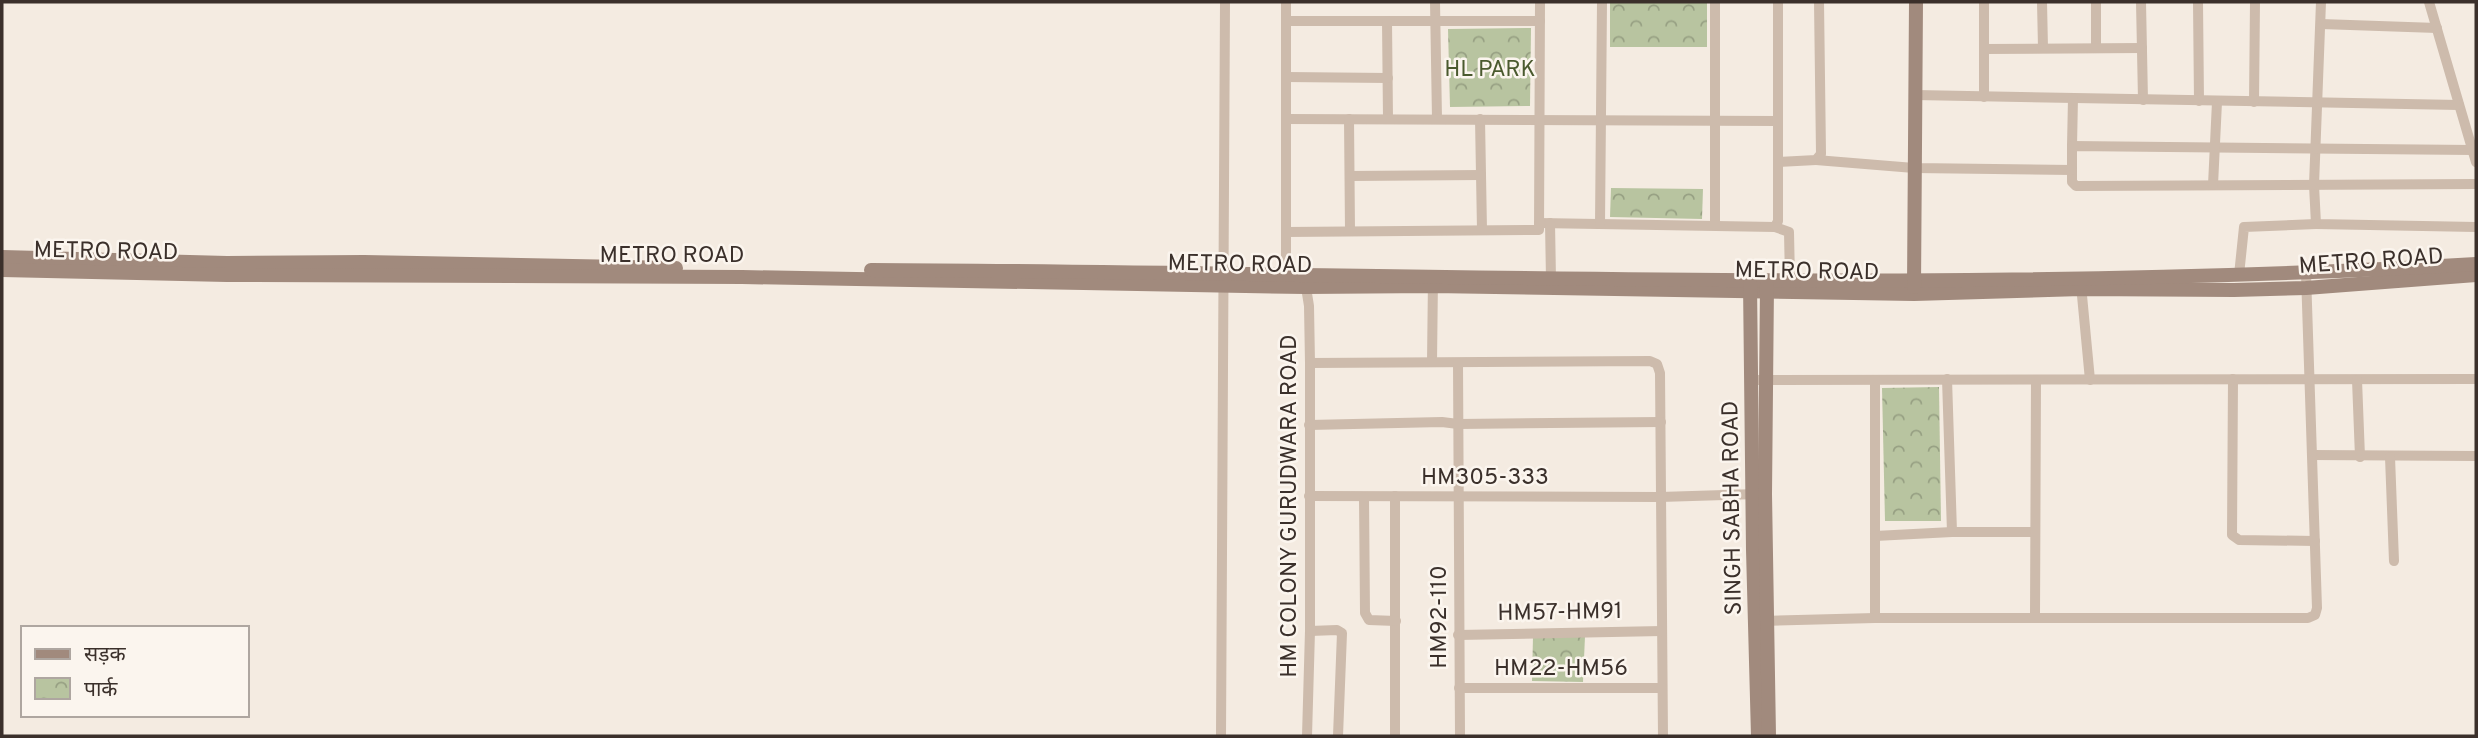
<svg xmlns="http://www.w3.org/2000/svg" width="2478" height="738" viewBox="0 0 2478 738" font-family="Overpass,'Noto Sans Devanagari',sans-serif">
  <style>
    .park { fill: url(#park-crowns) }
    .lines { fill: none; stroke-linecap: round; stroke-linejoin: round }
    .street { stroke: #cdbbac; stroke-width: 10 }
    .secondary { stroke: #a18a7d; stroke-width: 14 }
    .labels { text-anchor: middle; stroke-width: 5; stroke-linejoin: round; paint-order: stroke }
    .park-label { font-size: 23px; fill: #4a5a2e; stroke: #fbf5ee }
    .street-label { font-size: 23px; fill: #3b302b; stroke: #fbf5ee }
  </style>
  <defs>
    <pattern id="park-crowns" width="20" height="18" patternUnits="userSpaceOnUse" patternTransform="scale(1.75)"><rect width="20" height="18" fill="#b8c4a0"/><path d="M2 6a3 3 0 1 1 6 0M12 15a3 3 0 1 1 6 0" fill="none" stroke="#97a083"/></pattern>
  </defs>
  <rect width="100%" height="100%" fill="#f4ebe1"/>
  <g class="park">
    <rect x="1610" y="2" width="97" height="45"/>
    <polygon points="1531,28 1530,106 1450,107 1448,29"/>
    <polygon points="1611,188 1703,189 1702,219 1610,217"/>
    <polygon points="1939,387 1941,521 1885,521 1882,388"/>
    <polygon points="1533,636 1585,636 1583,682 1532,681"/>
  </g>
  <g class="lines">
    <g class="street">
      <polyline points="1435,2 1437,119"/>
      <polyline points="2042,2 2043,48"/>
      <polyline points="2141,2 2143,100"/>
      <polyline points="2198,2 2199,101"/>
      <polyline points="2321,2 2314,185 2316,224 2476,227"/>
      <polyline points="2429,2 2476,162"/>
      <polyline points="1286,21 1540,21"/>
      <polyline points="1387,21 1388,119"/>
      <polyline points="2321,24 2437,28"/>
      <polyline points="2096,48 2096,2"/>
      <polyline points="1984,49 2142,48"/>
      <polyline points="1286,77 1388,78"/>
      <polyline points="1915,95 2459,105"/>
      <polyline points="1984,97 1984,2"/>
      <polyline points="2254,102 2255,2"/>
      <polyline points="1286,119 1778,121"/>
      <polyline points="1349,119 1350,231"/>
      <polyline points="1480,119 1482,230"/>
      <polyline points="2072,146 2073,98"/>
      <polyline points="2473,150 2072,146 2072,182 2076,186 2476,184"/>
      <polyline points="1816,160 1914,168 2072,170"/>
      <polyline points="1778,162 1816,160 1821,154 1819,2"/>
      <polyline points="1350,176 1481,175"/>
      <polyline points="2213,185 2217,102"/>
      <polyline points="1539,223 1775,227 1778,221 1778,2"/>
      <polyline points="1550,223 1551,279"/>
      <polyline points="1600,224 1602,2"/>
      <polyline points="1715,225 1715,2"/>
      <polyline points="1775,227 1789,232 1790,280"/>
      <polyline points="1286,232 1539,230 1540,2"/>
      <polyline points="2239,275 2244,227 2316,224"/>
      <polyline points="1286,276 1286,2"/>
      <polyline points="1305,281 1309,306 1310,363 1310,631 1307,736"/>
      <polyline points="2081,285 2090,380"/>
      <polyline points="1432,362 1433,278"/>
      <polyline points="1310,363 1650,361 1657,364 1660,373 1663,736"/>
      <polyline points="1458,363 1460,736"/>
      <polyline points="1947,379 1952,532"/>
      <polyline points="2233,379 2232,535 2239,540 2315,541"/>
      <polyline points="1751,380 2476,379"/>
      <polyline points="1875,380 1875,618"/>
      <polyline points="2357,380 2360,457"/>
      <polyline points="1309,425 1442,422 1458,424 1661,422"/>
      <polyline points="2312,455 2476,456"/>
      <polyline points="2390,457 2394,561"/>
      <polyline points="1309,496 1660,497 1757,494"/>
      <polyline points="1395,496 1395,736"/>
      <polyline points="1364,497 1365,613 1369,620 1396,621"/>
      <polyline points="1875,536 1952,532 2035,532"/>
      <polyline points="2035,617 2036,380"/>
      <polyline points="1761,621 1875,618 2308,618 2315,615 2317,608 2306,274"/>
      <polyline points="1310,631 1337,630 1342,633 1338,736"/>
      <polyline points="1458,635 1662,631"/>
      <polyline points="1459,688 1662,688"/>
      <path d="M1221 736C1221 491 1225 247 1225 2"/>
    </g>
    <g class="secondary">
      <polyline points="2,257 227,263 364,262 676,268"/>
      <polyline points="2,270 227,275 742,277 1305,287 1433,286 1914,294 2081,289 2234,290 2306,288 2476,275"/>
      <path d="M871 270C1406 272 1942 296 2476 264"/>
      <polyline points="1750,283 1753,550 1758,736"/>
      <polyline points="1767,285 1765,494 1769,736"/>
      <polyline points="1914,287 1916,2"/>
    </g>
  </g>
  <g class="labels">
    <g class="park-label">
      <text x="1490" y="76">HL PARK</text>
    </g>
    <g class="street-label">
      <text transform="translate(106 250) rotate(1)" y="8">METRO ROAD</text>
      <text x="672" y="262">METRO ROAD</text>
      <text transform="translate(2371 260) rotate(-4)" y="8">METRO ROAD</text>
      <text transform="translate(1240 263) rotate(1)" y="8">METRO ROAD</text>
      <text transform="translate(1807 270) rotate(1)" y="8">METRO ROAD</text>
      <text x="1485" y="484">HM305-333</text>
      <text transform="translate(1288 506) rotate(-90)" y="8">HM COLONY GURUDWARA ROAD</text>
      <text transform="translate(1731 508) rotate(-91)" y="8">SINGH SABHA ROAD</text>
      <text transform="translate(1560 611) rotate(-1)" y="8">HM57-HM91</text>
      <text transform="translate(1438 617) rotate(-90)" y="8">HM92-110</text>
      <text x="1561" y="675">HM22-HM56</text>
    </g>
  </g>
  <rect width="2478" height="738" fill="none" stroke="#3b302b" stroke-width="7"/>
  <rect x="21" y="626" width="228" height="91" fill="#fbf5ee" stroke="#aea6a0" stroke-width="2"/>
  <rect x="35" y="649" width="35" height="10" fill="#a18a7d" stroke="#aea6a0" stroke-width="2"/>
  <text x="84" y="661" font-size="21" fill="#3b302b">सड़क</text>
  <rect x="35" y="678" width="35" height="21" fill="url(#park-crowns)" stroke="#aea6a0" stroke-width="2"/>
  <text x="84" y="696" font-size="21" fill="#3b302b">पार्क</text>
</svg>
